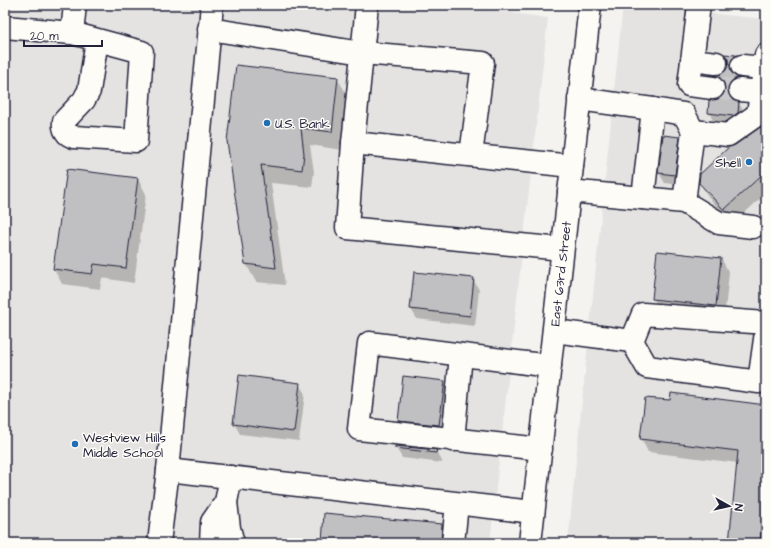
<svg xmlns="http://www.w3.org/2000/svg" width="771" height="548" viewBox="0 0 771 548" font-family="'Architects Daughter',sans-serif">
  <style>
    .built { fill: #e4e3e2 }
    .shadow { fill: #0003 }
    .building { fill: #c0bfc2; stroke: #22223b }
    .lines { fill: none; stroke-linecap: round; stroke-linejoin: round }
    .minor-tunnel { stroke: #cac9cb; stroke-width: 22; stroke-dasharray: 22 11; stroke-linecap: butt }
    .minor-casing { stroke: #22223b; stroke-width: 25 }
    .major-casing { stroke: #22223b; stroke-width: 25 }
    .minor { stroke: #fdfcf7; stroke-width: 22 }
    .major { stroke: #fdfcf7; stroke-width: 22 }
    .poi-dot { fill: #1f6fb2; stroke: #fdfcf7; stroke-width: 1.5 }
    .labels { text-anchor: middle; stroke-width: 3; stroke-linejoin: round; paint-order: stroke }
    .poi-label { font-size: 13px; fill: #22223b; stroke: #fdfcf7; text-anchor: start }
    .street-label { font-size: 13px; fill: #22223b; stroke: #fdfcf7 }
  </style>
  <rect width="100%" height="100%" fill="#f4f3ef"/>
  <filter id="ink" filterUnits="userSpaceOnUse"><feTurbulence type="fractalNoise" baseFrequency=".025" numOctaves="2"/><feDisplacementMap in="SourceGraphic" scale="8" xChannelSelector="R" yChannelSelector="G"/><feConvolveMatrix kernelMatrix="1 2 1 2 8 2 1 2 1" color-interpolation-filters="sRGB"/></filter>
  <g filter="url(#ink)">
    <g class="built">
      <polygon points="5,5 455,5 548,18 490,543 5,543"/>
      <polygon points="623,5 766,19 766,543 568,543 578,440"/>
    </g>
    <g class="shadow">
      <polygon points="726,55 735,56 741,66 737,70 735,76 735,77 738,79 744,88 736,93 733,100 733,101 739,103 745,114 739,126 714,123 709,112 719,100 724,96 725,88 719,85 714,76 721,76 727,71 729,60"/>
      <polygon points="337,78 348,96 342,150 310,145 314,172 312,187 271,183 285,285 256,282 246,264 228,141"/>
      <polygon points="766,133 766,193 733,224 709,198 700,183"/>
      <polygon points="679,138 685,148 680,185 665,183 659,173"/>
      <polygon points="138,179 146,194 134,283 102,278 100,289 62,284 54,269"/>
      <polygon points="721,258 729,273 724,320 662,313 653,298"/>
      <polygon points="473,279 479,290 475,326 417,319 411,309"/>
      <polygon points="444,382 450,392 445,435 405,431 399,421"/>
      <polygon points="299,384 305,394 299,441 240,434 234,423"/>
      <polygon points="766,406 766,543 730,543 738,463 648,452 641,438"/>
      <polygon points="396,447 436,451 442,461 442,463 402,458 396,448"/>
      <polygon points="442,525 450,539 450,543 323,543"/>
      <polygon points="665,539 700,543 665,543"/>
    </g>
    <g class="building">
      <polygon points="724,54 736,55 732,59 730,65 731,72 735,76 739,78 734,79 730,82 728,89 729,96 732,100 739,102 738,113 733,116 708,113 709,100 718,99 723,95 725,90 725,84 721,78 712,75 720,75 726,70 728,64 728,59"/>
      <polygon points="236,65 338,77 332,132 301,128 304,154 302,170 261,165 276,268 245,264 227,141"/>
      <polygon points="766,123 766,171 724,210 699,183 700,174 729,147 735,145"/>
      <polygon points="663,135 680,137 675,175 658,173"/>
      <polygon points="67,169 138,178 126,268 94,264 92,274 53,269"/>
      <polygon points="657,251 721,258 716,306 652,299"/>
      <polygon points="414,272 474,278 470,316 410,309"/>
      <polygon points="239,375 300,383 294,432 233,424"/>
      <polygon points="403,376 445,381 439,425 398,421"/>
      <polygon points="671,393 766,405 766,486 760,543 729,543 738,451 640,439 645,398 670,400"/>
      <polygon points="395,446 437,450 436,453 395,448"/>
      <polygon points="324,513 442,524 441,543 322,543"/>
    </g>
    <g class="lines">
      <polyline class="minor-tunnel" points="713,88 740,90"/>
      <g class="minor-casing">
        <g id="minor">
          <polyline points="699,5 689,85 713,88"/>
          <polyline points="5,27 72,33 75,5"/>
          <polyline points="209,29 362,53 483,63 471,155"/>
          <path d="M72 33 142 52 136 141 74 137C66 135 63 129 64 121L84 100 86 96 89 91 97 40"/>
          <polyline points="692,60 716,63"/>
          <polyline points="742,66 764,68"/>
          <polyline points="740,90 761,92 766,55"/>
          <polyline points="579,99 653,109"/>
          <polyline points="693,131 728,135 758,114 761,92"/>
          <polyline points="353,143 367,5"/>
          <polyline points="569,191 684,202 719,223 753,227"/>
          <polyline points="643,198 653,109 684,114 693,131 684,202"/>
          <polyline points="562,249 347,228 353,143 572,166"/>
          <polyline points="554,331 632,341 647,367 759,382 766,332"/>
          <polyline points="632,341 643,314 766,323"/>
          <polyline points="453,440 461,355"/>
          <polyline points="541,449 359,429 369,343 550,366"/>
          <polyline points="168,470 212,5"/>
          <polyline points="231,477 226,502 229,528 233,543"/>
          <polyline points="159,543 168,470 533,512"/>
          <polyline points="211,543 212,522 226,502"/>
          <polyline points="453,543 457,504"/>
        </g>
      </g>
      <g class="major-casing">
        <g id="major">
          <path id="s1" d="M530 543 590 5"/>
        </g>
      </g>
      <use href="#minor" class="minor"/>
      <use href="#major" class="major"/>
    </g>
  </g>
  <g class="poi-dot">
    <circle cx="267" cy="123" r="4"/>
    <circle cx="749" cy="162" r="4"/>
    <circle cx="75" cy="444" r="4"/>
  </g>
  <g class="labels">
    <g class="poi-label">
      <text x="275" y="128">U.S. Bank</text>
      <text x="741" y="167" text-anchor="end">Shell</text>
      <text x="83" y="442">Westview Hills<tspan x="83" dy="15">Middle School</tspan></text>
    </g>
    <g class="street-label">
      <text dy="5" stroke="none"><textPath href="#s1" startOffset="271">East 63rd Street</textPath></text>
    </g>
  </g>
  <rect width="771" height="548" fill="none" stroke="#fdfcf7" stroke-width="20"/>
  <rect x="10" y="10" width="751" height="528" fill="none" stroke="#22223b" stroke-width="1.5" filter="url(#ink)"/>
  <g transform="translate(729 506) rotate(98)" stroke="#fdfcf7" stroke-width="3" paint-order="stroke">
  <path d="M0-3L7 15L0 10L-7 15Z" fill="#22223b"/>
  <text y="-6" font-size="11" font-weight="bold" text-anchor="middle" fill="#22223b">N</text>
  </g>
  <path d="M24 40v6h78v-6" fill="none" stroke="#22223b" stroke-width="2"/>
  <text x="30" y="40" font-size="12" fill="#22223b" stroke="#fdfcf7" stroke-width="3" paint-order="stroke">20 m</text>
</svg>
